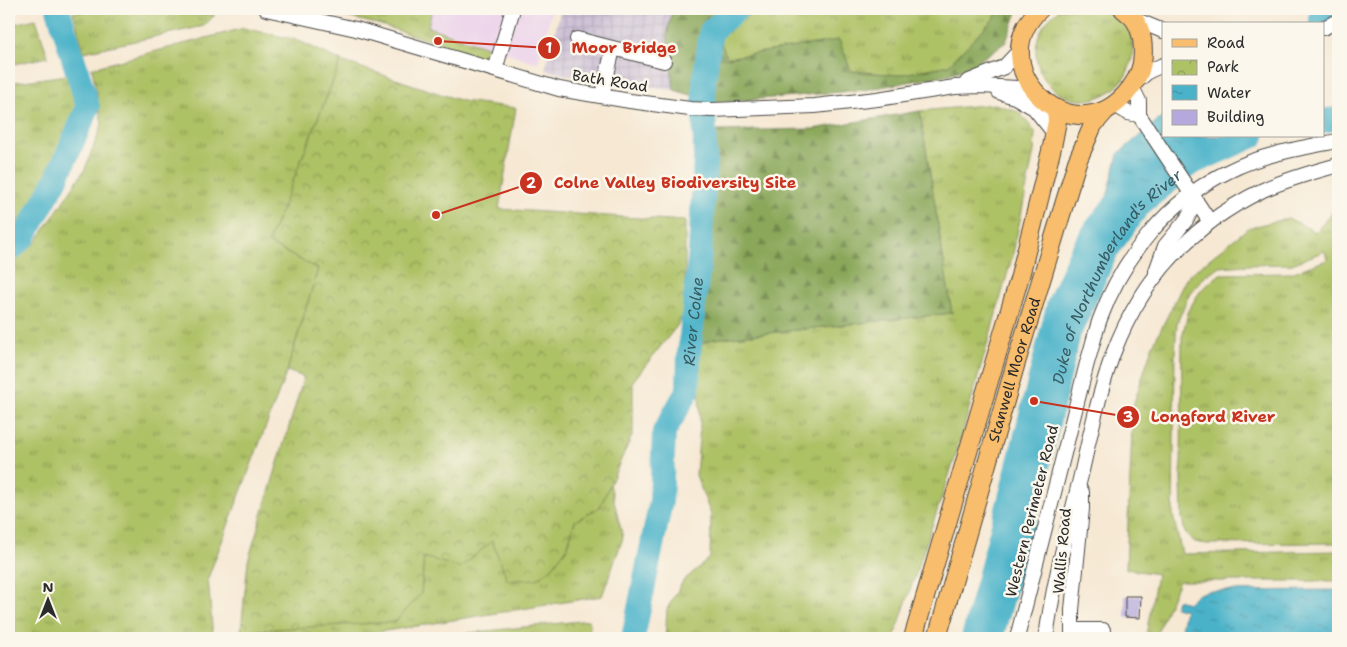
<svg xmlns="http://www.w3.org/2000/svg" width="1347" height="647" viewBox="0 0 1347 647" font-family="'Shantell Sans',sans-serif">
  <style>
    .built { fill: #ebd1eb }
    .industrial { fill: url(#industrial-grid) }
    .grass { fill: url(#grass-tufts); stroke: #6c7648 }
    .forest { fill: url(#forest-firs); stroke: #5a6942 }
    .park { fill: url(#park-crowns); stroke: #6c7648 }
    .water { fill: url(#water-ripples); stroke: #3a6e7a }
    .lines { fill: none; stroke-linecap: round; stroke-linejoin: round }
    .river { stroke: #4ab2c9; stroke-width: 24 }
    .building { fill: #b4a8dc }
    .minor-casing { stroke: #494744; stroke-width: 16 }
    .major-casing { stroke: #494744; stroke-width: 20 }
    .minor { stroke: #fff; stroke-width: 14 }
    .major { stroke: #f9be6d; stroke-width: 18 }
    .labels { text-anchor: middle; stroke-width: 5; stroke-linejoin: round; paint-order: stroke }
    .street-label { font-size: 15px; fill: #2b2b2b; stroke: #fbf7ec }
    .water-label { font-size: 16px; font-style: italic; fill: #365a62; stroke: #fbf7ec }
    .leader { fill: none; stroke: #c8321e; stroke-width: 2 }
    .callout-dot { fill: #c8321e; stroke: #fbf7ec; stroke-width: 2 }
    .mark-label { font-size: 15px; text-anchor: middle; font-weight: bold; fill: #fff }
    .callout-label { font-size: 16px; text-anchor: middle; font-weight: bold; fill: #c8321e; stroke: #fbf7ec; stroke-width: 5; stroke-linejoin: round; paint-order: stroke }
  </style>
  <defs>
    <pattern id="industrial-grid" width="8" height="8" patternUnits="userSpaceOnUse" patternTransform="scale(1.25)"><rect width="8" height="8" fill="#cbbfd5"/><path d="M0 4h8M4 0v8" fill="none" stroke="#aea4b7"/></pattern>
    <pattern id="grass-tufts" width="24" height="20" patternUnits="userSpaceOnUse" patternTransform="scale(1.25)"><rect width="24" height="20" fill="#adc165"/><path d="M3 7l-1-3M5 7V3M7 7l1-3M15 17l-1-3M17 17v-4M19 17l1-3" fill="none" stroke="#8d9d53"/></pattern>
    <pattern id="forest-firs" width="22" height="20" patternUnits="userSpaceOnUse" patternTransform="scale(1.25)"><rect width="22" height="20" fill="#8aa75a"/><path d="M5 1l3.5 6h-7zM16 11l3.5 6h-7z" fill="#71884b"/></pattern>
    <pattern id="park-crowns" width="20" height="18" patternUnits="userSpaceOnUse" patternTransform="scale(1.25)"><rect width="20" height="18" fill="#adc165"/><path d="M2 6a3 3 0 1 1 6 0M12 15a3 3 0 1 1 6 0" fill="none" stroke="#8d9d53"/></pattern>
    <pattern id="water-ripples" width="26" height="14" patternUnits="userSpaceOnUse" patternTransform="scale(1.25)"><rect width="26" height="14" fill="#4ab2c9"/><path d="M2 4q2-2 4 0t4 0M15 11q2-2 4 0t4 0" fill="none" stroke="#3e91a3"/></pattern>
  </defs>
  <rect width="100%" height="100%" fill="#fbf7ec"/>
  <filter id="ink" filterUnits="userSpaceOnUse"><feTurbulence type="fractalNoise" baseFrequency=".02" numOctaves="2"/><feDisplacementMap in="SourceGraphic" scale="10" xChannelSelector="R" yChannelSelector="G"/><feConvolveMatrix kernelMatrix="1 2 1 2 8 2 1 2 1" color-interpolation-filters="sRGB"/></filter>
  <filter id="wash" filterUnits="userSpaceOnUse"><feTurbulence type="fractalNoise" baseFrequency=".0096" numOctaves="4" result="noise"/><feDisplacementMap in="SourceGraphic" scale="20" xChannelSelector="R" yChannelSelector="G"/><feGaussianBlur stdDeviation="1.12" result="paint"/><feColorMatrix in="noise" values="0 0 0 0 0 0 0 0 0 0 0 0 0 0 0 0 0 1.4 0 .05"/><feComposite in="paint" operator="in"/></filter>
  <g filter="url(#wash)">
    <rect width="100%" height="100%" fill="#f6e8d3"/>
    <polygon class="built" points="432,9 552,9 538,63 428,27"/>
    <polygon class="industrial" points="561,9 651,9 672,14 667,34 674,90 600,82 545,70"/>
    <g class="grass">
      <path d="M314 9H432L428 27 493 49C490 56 486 57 479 57L381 25Z"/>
      <polygon points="756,9 999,9 995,17 949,65 899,75 851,71 839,40 726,58 719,37"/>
      <path d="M1060 9C1069 9 1103 7 1109 9 1112 10 1116 14 1118 16 1136 31 1136 56 1126 75 1121 84 1113 91 1104 95 1051 120 1007 46 1060 9Z"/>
      <polygon points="122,11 215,15 204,26 84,52 73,12"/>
      <polygon points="36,19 48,57 9,65 9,25"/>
      <polygon points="244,28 297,40 341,61 268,243 318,269 287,371 208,578 213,638 9,638 9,262 36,242 85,169 102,124 92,68"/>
      <polygon points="67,75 79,107 58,167 19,235 9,243 9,83"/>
      <polygon points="995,104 1019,112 1035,132 1034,152 1013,254 955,458 894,638 665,638 667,609 683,581 710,558 711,515 696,475 700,426 698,345 714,339 952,313 920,111"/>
      <polygon points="1338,205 1338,543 1207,544 1195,542 1185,533 1182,518 1181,478 1182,337 1189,309 1201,290 1220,274 1291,273 1327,260 1325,251 1292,264 1248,265 1219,267 1206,275 1189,294 1177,323 1175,352 1173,515 1182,554 1338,551 1338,581 1179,581 1155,637 1146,635 1157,574 1126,569 1133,406 1152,347 1187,277 1248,228 1288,218 1316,232"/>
      <polygon points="610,484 623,538 602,596 342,638 240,638 241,631 421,594 424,557 492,541 567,549 575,521 600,507"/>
    </g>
    <g class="forest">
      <polygon points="673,9 722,9 701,27 698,97 674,90 667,34"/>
      <polygon points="999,9 1018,9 1006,42 970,67 947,75 864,90 713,103 719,37 727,58 839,40 851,71 899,75 949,65 995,17"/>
      <polygon points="920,111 952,313 714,339 704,342 698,341 710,253 713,131 813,129"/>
    </g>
    <g class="park">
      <polygon points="341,61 462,101 516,108 499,209 685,221 685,311 677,326 633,381 633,433 600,507 575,521 567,548 552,568 537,579 508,581 492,541 460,568 424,557 421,594 395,622 241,631 248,561 304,377 287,371 318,269 268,243"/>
      <polygon points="589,620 591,638 423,638"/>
    </g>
    <g class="water">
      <polygon points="1163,116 1163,136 1224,136 1163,171 1114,220 1103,213 1118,154"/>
      <path d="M1338 590V638H1179L1185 610 1175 607 1177 600 1188 603C1194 596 1199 593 1209 591Z"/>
    </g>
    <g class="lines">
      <g class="river">
        <polyline points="1321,9 1321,24"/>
        <polyline points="1323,121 1338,118"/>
        <polyline points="9,251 24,237 56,180 88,107 58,9"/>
        <path id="s1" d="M633 638 661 501 664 432 688 390 689 354 700 252 705 161 704 81 711 31 737 9"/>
        <polyline points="973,638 1008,506 1059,303 1081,253 1096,229 1126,191"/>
        <path id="s2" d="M991 638 1028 509 1069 333 1107 250 1139 205 1190 164 1253 136"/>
      </g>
    </g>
    <g id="blocks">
      <polygon class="building" points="1125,596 1141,596 1140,618 1125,617"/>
    </g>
  </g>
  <g filter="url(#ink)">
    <use href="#blocks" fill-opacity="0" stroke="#494744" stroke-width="1"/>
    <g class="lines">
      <g class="minor-casing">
        <g id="minor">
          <polyline points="266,9 356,29 559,89 630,101 690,109 712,110 815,106 877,99 955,87 981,86 1017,88 1037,96"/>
          <polyline points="1134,19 1163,31"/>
          <polyline points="1323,28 1338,21"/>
          <polyline points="577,39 664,61"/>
          <polyline points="495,70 513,9"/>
          <polyline points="967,82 1004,67 1020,50"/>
          <polyline points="1135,83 1149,71 1163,65"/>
          <polyline points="1132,87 1139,101 1139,115 1210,222"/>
          <polyline points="999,92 1015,97 1034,108 1054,133"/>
          <polyline points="602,96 613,49"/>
          <polyline points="1115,105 1128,113 1139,115"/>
          <polyline points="1156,271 1165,246 1187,219 1196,200"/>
          <polyline points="1072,630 1103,630"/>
          <path d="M1017 638 1087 363C1092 348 1095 333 1100 319 1123 257 1168 200 1229 171 1263 154 1301 148 1338 141"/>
          <path d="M1046 638C1053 583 1068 529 1081 475 1090 435 1099 393 1113 354 1141 279 1191 225 1263 190 1287 179 1313 172 1338 165"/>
          <polyline points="1072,638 1072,610 1082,509 1082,492"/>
        </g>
      </g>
      <g class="major-casing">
        <g id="major">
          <path d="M1040 9C980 64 1068 155 1124 96 1133 86 1140 76 1142 63 1144 49 1143 31 1134 19 1131 15 1126 12 1123 9"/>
          <polyline points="913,638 1020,276 1052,147 1057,121 1056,109"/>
          <path id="s3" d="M937 638 1015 366 1077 162 1093 125 1106 110"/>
        </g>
      </g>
      <use href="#minor" class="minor"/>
      <use href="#major" class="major"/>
    </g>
  </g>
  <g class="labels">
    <g class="street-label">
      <text transform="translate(610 81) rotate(9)" y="5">Bath Road</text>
      <text dy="5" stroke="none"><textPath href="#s3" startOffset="279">Stanwell Moor Road</textPath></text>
      <text transform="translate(1032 511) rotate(-76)" y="5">Western Perimeter Road</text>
      <text transform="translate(1062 551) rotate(-85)" y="5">Wallis Road</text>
    </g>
    <g class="water-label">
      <text dy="6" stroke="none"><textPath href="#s2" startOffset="388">Duke of Northumberland's River</textPath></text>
      <text dy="6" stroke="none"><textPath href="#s1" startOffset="326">River Colne</textPath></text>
    </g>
  </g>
  <path class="leader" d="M438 41L549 48M436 215L531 183M1034 401L1128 417"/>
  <g class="callout-dot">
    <circle cx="438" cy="41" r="5"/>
    <circle cx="436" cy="215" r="5"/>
    <circle cx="1034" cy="401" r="5"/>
    <circle cx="549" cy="48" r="12"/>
    <circle cx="531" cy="183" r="12"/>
    <circle cx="1128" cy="417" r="12"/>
  </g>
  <g class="mark-label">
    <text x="549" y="53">1</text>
    <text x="531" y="188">2</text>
    <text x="1128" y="422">3</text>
  </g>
  <g class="callout-label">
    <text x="624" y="53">Moor Bridge</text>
    <text x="675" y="188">Colne Valley Biodiversity Site</text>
    <text x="1213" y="422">Longford River</text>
  </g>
  <rect width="1347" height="647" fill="none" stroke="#fbf7ec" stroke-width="30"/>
  <rect x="1162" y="22" width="162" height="115" fill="#fbf7ec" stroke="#a8a59f"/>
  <rect x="1172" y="39" width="25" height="8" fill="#f9be6d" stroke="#a8a59f"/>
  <text x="1207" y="48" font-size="15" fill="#2b2b2b">Road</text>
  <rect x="1172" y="60" width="25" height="15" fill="url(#park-crowns)" stroke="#a8a59f"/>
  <text x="1207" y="72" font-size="15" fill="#2b2b2b">Park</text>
  <rect x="1172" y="85" width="25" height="15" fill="url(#water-ripples)" stroke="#a8a59f"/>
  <text x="1207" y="98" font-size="15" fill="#2b2b2b">Water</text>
  <rect x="1172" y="110" width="25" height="15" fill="#b4a8dc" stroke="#a8a59f"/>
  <text x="1207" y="122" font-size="15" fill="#2b2b2b">Building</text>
  <g transform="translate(48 600)" stroke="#fbf7ec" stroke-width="4" paint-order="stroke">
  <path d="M0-4L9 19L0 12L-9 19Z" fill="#2b2b2b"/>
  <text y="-8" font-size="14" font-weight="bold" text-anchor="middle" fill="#2b2b2b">N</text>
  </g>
</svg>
